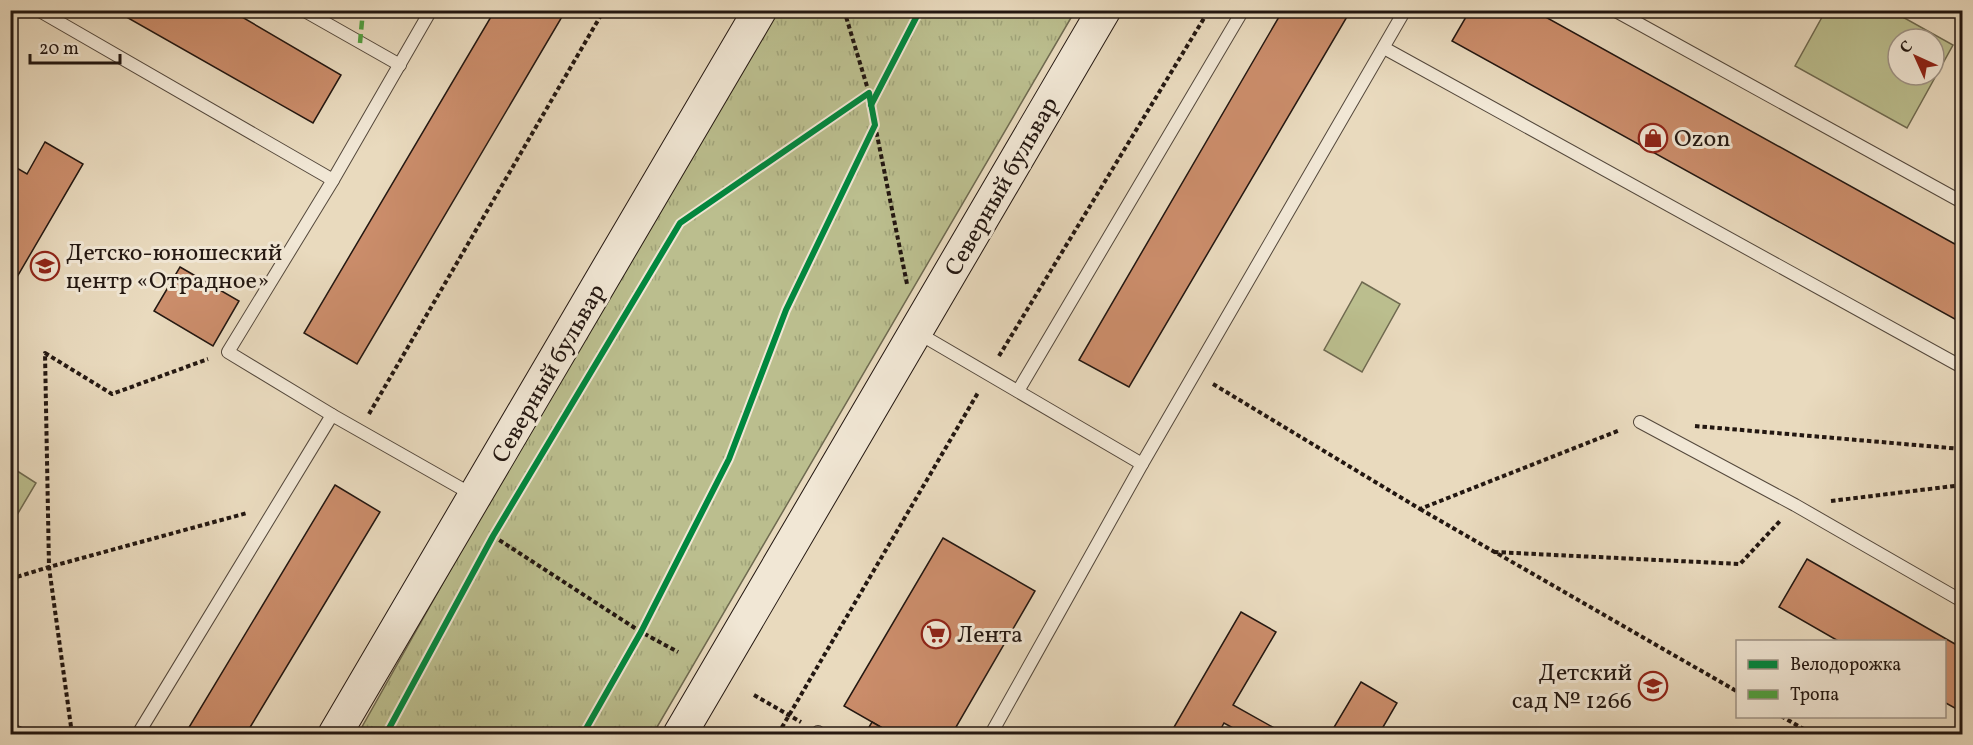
<svg xmlns="http://www.w3.org/2000/svg" width="1973" height="745" viewBox="0 0 1973 745" font-family="Vollkorn,serif">
  <style>
    .park { fill: url(#park-tufts); stroke: #6f6a50; stroke-width: 1.5 }
    .garden { fill: #bbbe8e; stroke: #6f6a50; stroke-width: 1.5; fill-rule: evenodd }
    .building { fill: #cb8d6b; stroke: #231711; stroke-width: 1.5 }
    .lines { fill: none; stroke-linecap: round; stroke-linejoin: round }
    .lane-casing { stroke: #54483c; stroke-width: 14 }
    .secondary-casing { stroke: #231711; stroke-width: 35 }
    .path { stroke: #231711; stroke-width: 4; stroke-dasharray: 4.5 3; stroke-linecap: butt }
    .lane { stroke: #f1e7d5; stroke-width: 12 }
    .secondary { stroke: #f1e7d5; stroke-width: 33 }
    .quiet { stroke: #50a13f; stroke-width: 4.5; stroke-dasharray: 9 4.5; stroke-linecap: butt }
    .cycleway-casing { stroke: #f1e7d5; stroke-width: 10 }
    .cycleway { stroke: #00873e; stroke-width: 6 }
    .labels { text-anchor: middle; stroke-width: 6; stroke-linejoin: round; paint-order: stroke }
    .poi-label { font-size: 24px; fill: #231711; stroke: #f1e7d5; text-anchor: start }
    .street-label { font-size: 24px; fill: #231711; stroke: #f1e7d5 }
  </style>
  <defs>
    <pattern id="park-tufts" width="24" height="20" patternUnits="userSpaceOnUse" patternTransform="scale(1.5)"><rect width="24" height="20" fill="#bbbe8e"/><path d="M3 7l-1-3M5 7V3M7 7l1-3M15 17l-1-3M17 17v-4M19 17l1-3" fill="none" stroke="#a0a379"/></pattern>
  </defs>
  <rect width="100%" height="100%" fill="#e9dabe"/>
  <filter id="stains"><feTurbulence type="fractalNoise" baseFrequency=".00333" numOctaves="4"/><feColorMatrix values="0 0 0 0 .2 0 0 0 0 .09 0 0 0 0 .02 0 0 0 .5 -.17"/></filter>
  <radialGradient id="worn" r=".72"><stop offset=".6" stop-color="#630" stop-opacity="0"/><stop offset="1" stop-color="#630" stop-opacity=".3"/></radialGradient>
  <polygon class="park" points="774,11 1075,11 653,734 358,734 613,281"/>
  <g class="garden">
    <path d="M1826 10 1892 11 1953 45 1907 128 1795 66ZM1898 39H1934V75H1898Z"/>
    <polygon points="1362,282 1400,304 1362,372 1324,350"/>
    <polygon points="11,467 36,483 11,525"/>
  </g>
  <g class="building">
    <polygon points="114,10 230,10 341,75 313,123"/>
    <polygon points="495,10 566,10 357,364 304,333"/>
    <polygon points="1283,10 1351,10 1129,387 1079,360"/>
    <polygon points="1470,10 1533,10 1962,248 1962,323 1452,41"/>
    <polygon points="45,142 83,164 10,289 10,164 27,174"/>
    <polygon points="180,267 239,301 213,346 154,311"/>
    <polygon points="335,485 380,512 246,734 185,734"/>
    <polygon points="943,538 1035,591 952,734 893,734 844,706"/>
    <polygon points="1807,559 1962,648 1962,712 1944,702 1944,642 1840,642 1779,607"/>
    <polygon points="1241,612 1276,632 1233,705 1285,734 1244,734 1224,723 1218,734 1170,734"/>
    <polygon points="1361,682 1397,703 1379,734 1330,734"/>
    <polygon points="872,722 884,729 881,734 865,734"/>
  </g>
  <g class="lines">
    <g class="lane-casing">
      <g id="lane">
        <polyline points="38,10 333,180"/>
        <polyline points="303,10 400,65"/>
        <polyline points="1614,10 1962,202"/>
        <polyline points="1384,48 1962,367"/>
        <polyline points="918,333 1142,464"/>
        <polyline points="1018,391 1243,10"/>
        <polyline points="332,415 228,352 333,180 431,10"/>
        <polyline points="1640,422 1795,505 1962,601"/>
        <polyline points="10,729 21,734"/>
        <polyline points="138,734 332,415 473,495"/>
        <polyline points="816,734 818,732"/>
        <polyline points="991,734 1142,464 1405,10"/>
      </g>
    </g>
    <g class="secondary-casing">
      <g id="secondary">
        <polyline points="335,734 760,10"/>
        <polyline points="680,734 1104,10"/>
      </g>
    </g>
    <g class="path">
      <polyline points="844,10 869,93"/>
      <polyline points="875,125 907,284"/>
      <polyline points="999,356 1209,10"/>
      <polyline points="1213,384 1420,509 1620,430"/>
      <polyline points="369,414 604,10"/>
      <polyline points="1695,426 1962,449"/>
      <polyline points="1831,501 1962,485"/>
      <polyline points="1420,509 1738,692"/>
      <polyline points="493,536 641,632 678,652"/>
      <polyline points="1494,552 1740,564 1780,521"/>
      <polyline points="10,579 49,567 247,513"/>
      <polyline points="754,695 801,722"/>
      <polyline points="1781,716 1812,734"/>
      <polyline points="72,734 49,567 45,353 112,394 208,359"/>
      <polyline points="778,734 979,391"/>
    </g>
    <use href="#lane" class="lane"/>
    <use href="#secondary" class="secondary"/>
    <polyline class="quiet" points="360,43 363,10"/>
    <g class="cycleway-casing">
      <g id="cycleway">
        <polyline points="871,105 920,10"/>
        <polyline points="386,734 493,536 680,223 869,93 875,125 786,310 729,459 641,632 583,734"/>
      </g>
    </g>
    <use href="#cycleway" class="cycleway"/>
  </g>
  <defs>
    <g id="shop-ring" transform="scale(1.5)"><circle r="9.5" fill="#f1e7d5" stroke="#8f2418" stroke-width="1.5"/><path d="M-5-2.5h2.3a2.7 3.5 0 0 1 5.4 0H5L5.5 6h-11ZM-1.5-2.5h3a1.5 2.3 0 0 0-3 0Z" fill="#8f2418"/></g>
    <g id="school-ring" transform="scale(1.5)"><circle r="9.5" fill="#f1e7d5" stroke="#8f2418" stroke-width="1.5"/><path d="M0-5L7-2L0 1L-7-2ZM-4 1L0 2.5L4 1V4Q0 6-4 4Z" fill="#8f2418"/></g>
    <g id="supermarket-ring" transform="scale(1.5)"><circle r="9.5" fill="#f1e7d5" stroke="#8f2418" stroke-width="1.5"/><path d="M-6-5.5h2.5l.6 2H6L4.5 2H-2.5L-4.4-4H-6ZM-1.5 3.2a1.3 1.3 0 1 0 .1 0ZM3 3.2a1.3 1.3 0 1 0 .1 0Z" fill="#8f2418"/></g>
  </defs>
  <g fill-rule="evenodd">
    <use href="#shop-ring" x="1653" y="138"/>
    <use href="#school-ring" x="45" y="266"/>
    <use href="#supermarket-ring" x="936" y="634"/>
    <use href="#school-ring" x="1653" y="686"/>
  </g>
  <g class="labels">
    <g class="poi-label">
      <text x="1674" y="146">Ozon</text>
      <text x="66" y="260">Детско-юношеский<tspan x="66" dy="28">центр «Отрадное»</tspan></text>
      <text x="957" y="642">Лента</text>
      <text x="1632" y="680" text-anchor="end">Детский<tspan x="1632" dy="28">сад № 1266</tspan></text>
    </g>
    <g class="street-label">
      <text transform="translate(1001 186) rotate(-60)" y="8">Северный бульвар</text>
      <text transform="translate(548 373) rotate(-60)" y="8">Северный бульвар</text>
    </g>
  </g>
  <rect width="1973" height="745" fill="none" stroke="#e9dabe" stroke-width="36"/>
  <rect x="12" y="12" width="1949" height="721" fill="none" stroke="#231711" stroke-width="3"/>
  <rect x="18" y="18" width="1937" height="709" fill="none" stroke="#231711" stroke-width="1.5"/>
  <rect x="1736" y="640" width="210" height="78" fill="#f1e7d5" stroke="#9f9487" stroke-width="1.5"/>
  <rect x="1748" y="660" width="30" height="9" fill="#00873e" stroke="#9f9487" stroke-width="1.5"/>
  <text x="1790" y="670" font-size="18" fill="#231711">Велодорожка</text>
  <rect x="1748" y="690" width="30" height="9" fill="#50a13f" stroke="#9f9487" stroke-width="1.5"/>
  <text x="1790" y="700" font-size="18" fill="#231711">Тропа</text>
  <g transform="translate(1916 57) rotate(315)"><circle r="28" fill="#f1e7d5" stroke="#9f9487" stroke-width="1.5"/>
  <path d="M0-4.5L10 22L0 15L-10 22Z" fill="#8f2418"/>
  <text y="-9" font-size="16" font-weight="bold" text-anchor="middle" fill="#231711">С</text>
  </g>
  <path d="M30 54v9h90v-9" fill="none" stroke="#231711" stroke-width="3"/>
  <text x="39" y="54" font-size="18" fill="#231711" stroke="#f1e7d5" stroke-width="4.5" paint-order="stroke">20 m</text>
  <rect width="100%" height="100%" filter="url(#stains)"/>
  <rect width="100%" height="100%" fill="url(#worn)"/>
</svg>
